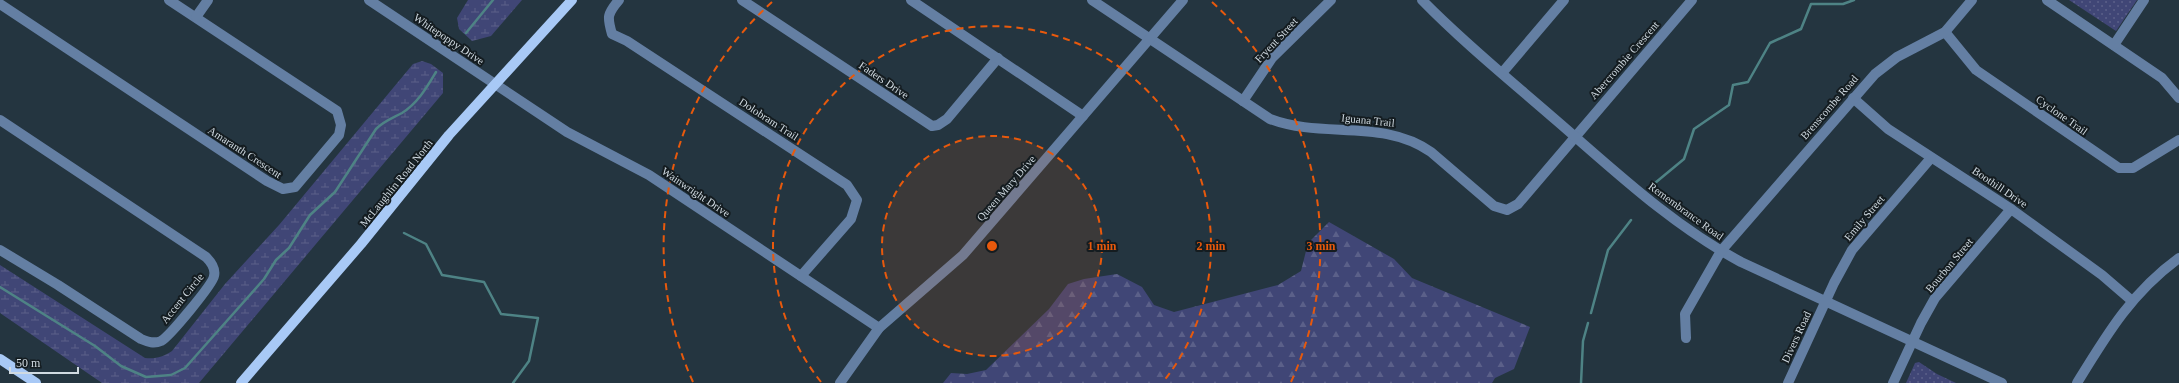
<svg xmlns="http://www.w3.org/2000/svg" width="2179" height="383" viewBox="0 0 2179 383" font-family="'Times New Roman',serif">
  <style>
    .forest { fill: url(#forest-firs) }
    .wetland { fill: url(#wetland-marsh) }
    .park { fill: url(#park-dots) }
    .lines { fill: none; stroke-linecap: round; stroke-linejoin: round }
    .stream { stroke: #4e8385; stroke-width: 2.5 }
    .minor { stroke: #647fa3; stroke-width: 10 }
    .major { stroke: #a8c9f6; stroke-width: 10 }
    .ring { fill: none; stroke: #e8590c; stroke-width: 2; stroke-dasharray: 7 5 }
    .labels { text-anchor: middle; stroke-width: 4; stroke-linejoin: round; paint-order: stroke }
    .street-label { font-size: 11px; fill: #d0dae1; stroke: #141c20 }
    .centre { fill: #e8590c; stroke: #141c20; stroke-width: 2 }
    .ring-label { font-size: 12px; text-anchor: middle; font-weight: bold; fill: #e8590c; stroke: #141c20; stroke-width: 4; stroke-linejoin: round; paint-order: stroke }
  </style>
  <defs>
    <pattern id="forest-firs" width="22" height="20" patternUnits="userSpaceOnUse"><rect width="22" height="20" fill="#404676"/><path d="M5 1l3.5 6h-7zM16 11l3.5 6h-7z" fill="#5b6089"/></pattern>
    <pattern id="wetland-marsh" width="20" height="14" patternUnits="userSpaceOnUse"><rect width="20" height="14" fill="#404676"/><path d="M1 5h8M5 5V1M11 12h8M15 12V8" fill="none" stroke="#5b6089"/></pattern>
    <pattern id="park-dots" width="8" height="8" patternUnits="userSpaceOnUse"><rect width="8" height="8" fill="#404676"/><path d="M2 2h.1M6 6h.1" fill="none" stroke="#5b6089" stroke-width="1.8" stroke-linecap="round"/></pattern>
  </defs>
  <rect width="100%" height="100%" fill="#243540"/>
  <polygon class="forest" points="1329,222 1394,259 1412,278 1530,327 1514,369 1495,378 1492,383 943,383 951,373 967,374 986,370 1049,309 1068,284 1084,279 1117,274 1142,287 1154,305 1174,312 1278,285 1301,271 1308,243"/>
  <g class="wetland">
    <polygon points="468,0 522,0 491,36 472,41 459,29 457,18"/>
    <path d="M422 61 431 64 443 73V93L199 383H102L0 313V265L145 358C156 359 163 357 172 351L225 284 279 225 413 64Z"/>
  </g>
  <g class="park">
    <polygon points="2069,0 2137,0 2116,31"/>
    <polygon points="1919,362 1937,374 1956,383 1906,383 1915,363"/>
  </g>
  <g class="lines">
    <g class="stream">
      <polyline points="466,33 493,0"/>
      <polyline points="1655,183 1684,159 1694,129 1729,105 1733,85 1748,82 1770,43 1801,29 1811,4 1843,4 1854,0"/>
      <polyline points="404,233 426,244 442,275 484,282 501,314 538,318 529,361 513,383"/>
      <path d="M0 287 95 346 121 366 146 377 171 375 185 368 264 279 276 260 289 248 310 215 335 192 376 129C384 121 393 118 402 113 418 103 427 87 436 72"/>
      <polyline points="1591,313 1608,250 1631,220"/>
      <polyline points="1581,383 1583,341 1588,323"/>
    </g>
    <g class="minor">
      <polyline points="369,0 567,132 649,175 879,328"/>
      <path d="M619 0C607 14 607 17 612 34L627 41 847 185 857 200 851 219 801 276"/>
      <polyline points="742,0 932,126 938,125 947,119 998,58"/>
      <polyline points="911,0 1083,116"/>
      <path d="M1092 0 1270 119C1322 139 1383 118 1431 152L1494 206 1507 210 1518 204 1692 0"/>
      <path d="M1422 0C1464 43 1511 81 1557 121 1616 172 1672 225 1741 262L2002 383"/>
      <polyline points="2047,0 2162,78 2179,98"/>
      <polyline points="0,4 267,181 283,189 295,187 339,135 341,125 337,111 169,0"/>
      <polyline points="196,17 208,0"/>
      <polyline points="1945,32 1976,70 2119,168 2133,168 2179,140"/>
      <polyline points="2114,45 2144,0"/>
      <polyline points="1502,73 1564,0"/>
      <polyline points="1853,98 1888,129 2011,209 2102,275 2131,300"/>
      <polyline points="1243,101 1272,58 1331,0"/>
      <path d="M0 120 206 257C211 262 216 268 214 276 213 284 169 337 161 341 154 344 148 342 141 339L58 285 0 250"/>
      <polyline points="1686,338 1685,314 1721,251 1875,74 1897,57 1945,32 1972,0"/>
      <polyline points="840,383 879,328 963,255 1183,0"/>
      <polyline points="1788,383 1834,283 1852,250 1931,158"/>
      <polyline points="1893,383 1921,323 1935,298 2011,209"/>
      <path d="M2077 383C2107 334 2132 292 2179 258"/>
    </g>
    <g class="major">
      <polyline points="0,359 36,383"/>
      <polyline points="241,383 361,244 449,135 572,0"/>
    </g>
  </g>
  <circle cx="992" cy="246" r="110" fill="#e8590c" fill-opacity=".12"/>
  <g class="ring">
    <circle cx="992" cy="246" r="110"/>
    <path d="M821 382A219 219 0 1 1 1163 382"/>
    <path d="M693 382A329 329 0 0 1 772 2M1212 2A329 329 0 0 1 1291 382"/>
  </g>
  <g class="labels">
    <g class="street-label">
      <text transform="translate(449 39) rotate(34)" y="4">Whitepoppy Drive</text>
      <text transform="translate(1276 40) rotate(-47)" y="4">Fryent Street</text>
      <text transform="translate(1624 60) rotate(-49)" y="4">Abercrombie Crescent</text>
      <text transform="translate(884 80) rotate(34)" y="4">Faders Drive</text>
      <text transform="translate(1829 107) rotate(-49)" y="4">Brenscombe Road</text>
      <text transform="translate(2062 115) rotate(35)" y="4">Cyclone Trail</text>
      <text transform="translate(769 119) rotate(33)" y="4">Dolobram Trail</text>
      <text transform="translate(1368 120) rotate(6)" y="4">Iguana Trail</text>
      <text transform="translate(245 152) rotate(33)" y="4">Amaranth Crescent</text>
      <text transform="translate(396 183) rotate(-51)" y="4">McLaughlin Road North</text>
      <text transform="translate(2000 187) rotate(34)" y="4">Boothill Drive</text>
      <text transform="translate(1006 188) rotate(-49)" y="4">Queen Mary Drive</text>
      <text transform="translate(696 192) rotate(34)" y="4">Wainwright Drive</text>
      <text transform="translate(1686 211) rotate(36)" y="4">Remembrance Road</text>
      <text transform="translate(1864 218) rotate(-50)" y="4">Emily Street</text>
      <text transform="translate(1949 265) rotate(-50)" y="4">Bourbon Street</text>
      <text transform="translate(182 298) rotate(-51)" y="4">Accent Circle</text>
      <text transform="translate(1796 337) rotate(-65)" y="4">Divers Road</text>
    </g>
  </g>
  <circle cx="992" cy="246" r="6" class="centre"/>
  <g class="ring-label">
    <text x="1102" y="250">1 min</text>
    <text x="1211" y="250">2 min</text>
    <text x="1321" y="250">3 min</text>
  </g>
  <path d="M10 367v6h68v-6" fill="none" stroke="#d0dae1" stroke-width="2"/>
  <text x="16" y="367" font-size="12" fill="#d0dae1" stroke="#141c20" stroke-width="3" paint-order="stroke">50 m</text>
</svg>
